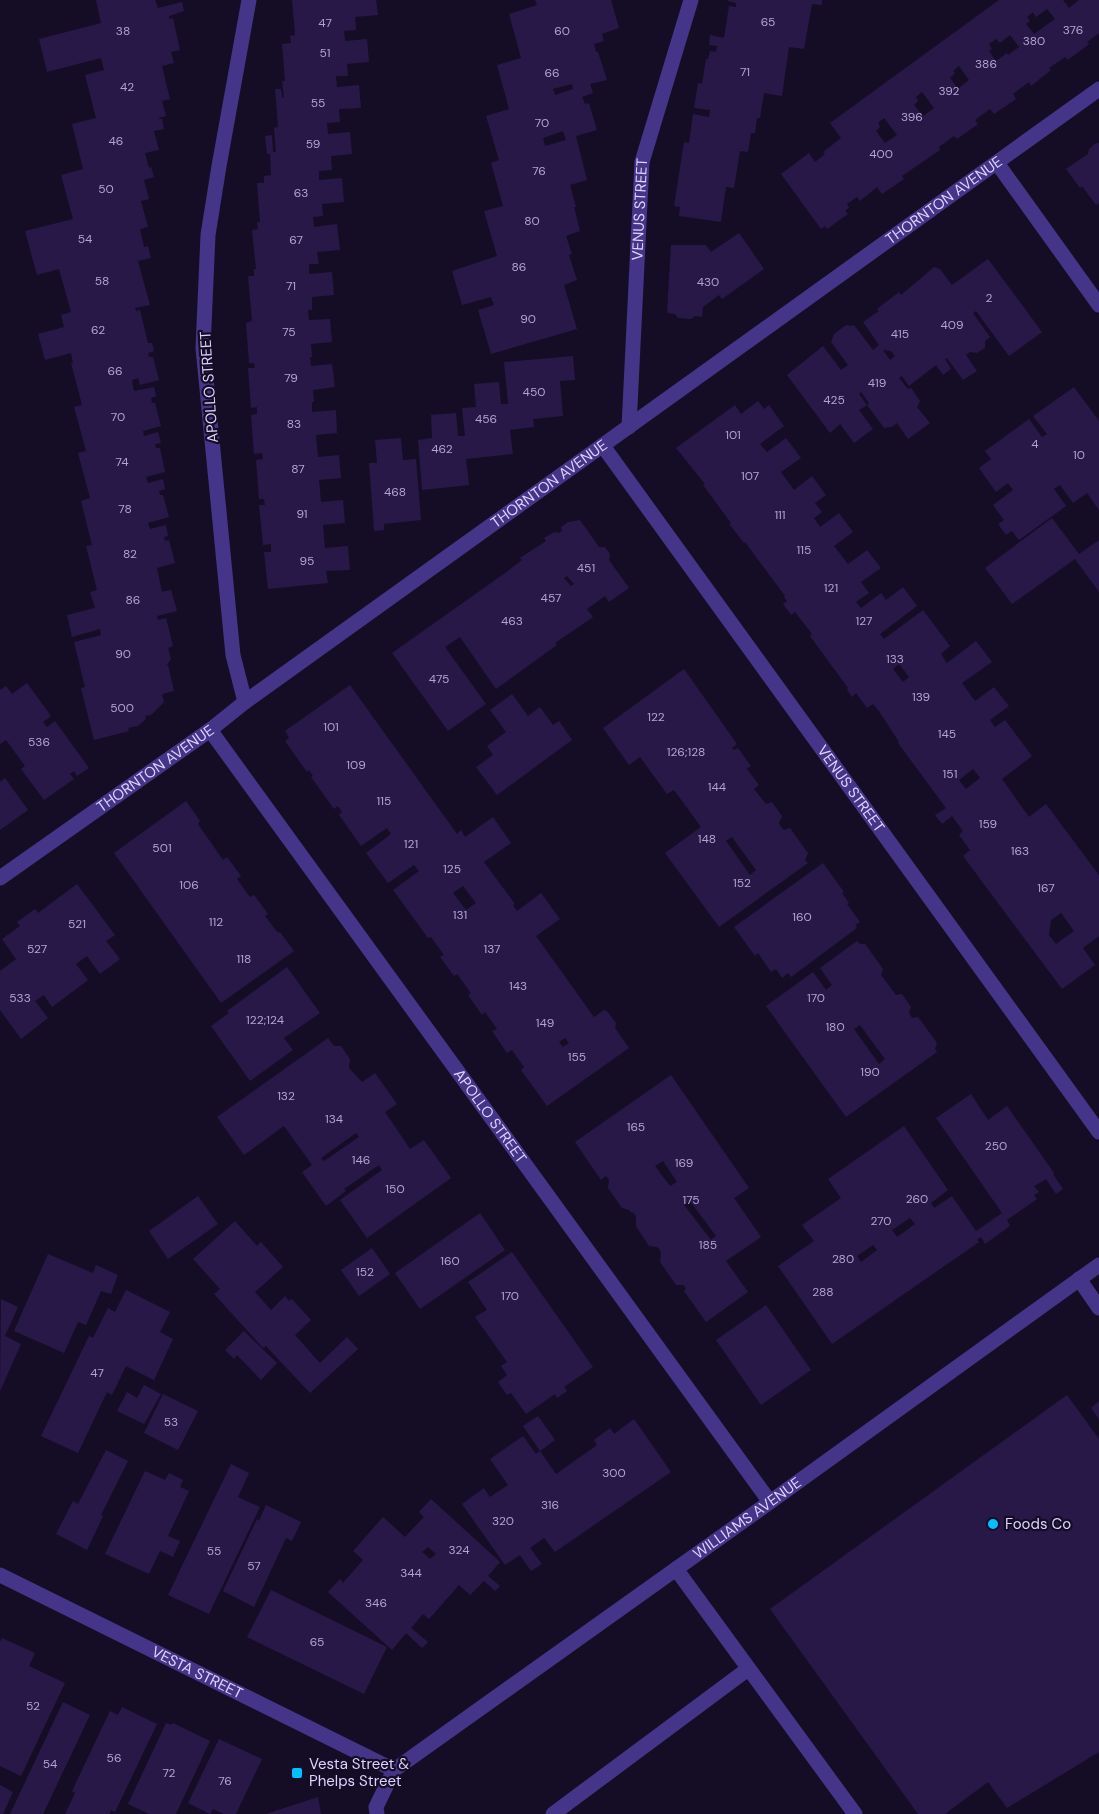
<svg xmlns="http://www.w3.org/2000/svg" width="1099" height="1814" viewBox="0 0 1099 1814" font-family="'DM Sans',sans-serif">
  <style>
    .building { fill: #281848; fill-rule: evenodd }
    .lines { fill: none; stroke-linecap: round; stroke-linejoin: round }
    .lane { stroke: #443588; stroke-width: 15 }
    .street { stroke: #443588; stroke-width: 15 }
    .poi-dot { fill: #00c0fd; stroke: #150d26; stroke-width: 2 }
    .labels { text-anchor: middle; stroke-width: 4.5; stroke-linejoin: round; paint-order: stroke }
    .number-label { font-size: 12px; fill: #b0a4d1 }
    .street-label { font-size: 15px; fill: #ded2ff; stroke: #150d26 }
    .poi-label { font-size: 15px; fill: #ded2ff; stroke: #150d26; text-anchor: start }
  </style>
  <rect width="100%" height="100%" fill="#150d26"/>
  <g class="building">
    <polygon points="96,0 155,0 158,8 182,2 184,11 169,16 169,19 173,18 180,50 171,52 174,63 162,66 170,99 162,101 166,116 159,118 159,119 162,119 164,129 154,131 159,150 145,153 149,168 151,167 154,177 144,180 149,199 141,201 148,227 140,229 144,247 148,246 151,258 138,261 150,305 135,308 136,311 140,310 148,343 152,343 154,351 148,353 149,357 153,357 159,380 140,385 138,378 132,380 134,391 154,387 156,396 151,398 152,403 155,403 161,426 143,431 144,436 158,432 161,443 155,444 156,448 160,448 165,472 146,477 148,483 163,479 165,489 159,491 160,495 163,495 169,517 148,523 150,529 166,525 168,536 164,537 165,541 169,540 175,563 157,568 162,592 171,590 177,611 157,616 158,620 166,618 173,646 168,648 171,659 166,666 168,665 174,691 162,694 164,702 151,715 145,716 146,719 138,726 128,728 129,731 94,740 81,688 85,687 74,642 101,635 100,629 72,637 67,615 95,608 90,592 97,590 86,546 92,545 81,501 90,498 78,453 86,451 74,407 82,405 71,363 73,363 71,353 45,360 38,334 64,327 61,315 71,312 59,269 37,275 25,231 73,219 61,175 83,169 72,124 96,118 85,75 104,70 101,58 47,72 39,39 101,23"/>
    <polygon points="292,0 376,0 378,15 355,17 356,30 344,31 345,41 367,39 369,62 347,64 348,76 336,76 337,87 359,85 361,108 339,109 340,122 327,123 328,134 350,132 352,154 331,156 332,170 319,171 319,180 342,178 344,202 322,204 323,216 313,217 314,227 337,224 340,250 317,252 319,264 309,264 309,274 332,272 334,295 312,297 312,310 308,310 309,320 330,319 332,342 311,344 312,357 310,357 311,366 332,364 335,387 313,390 314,402 312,402 312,412 336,410 337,433 316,435 318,457 339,455 341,478 319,480 321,502 343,500 345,523 323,525 325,548 348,546 350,570 326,571 328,583 268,589 264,552 271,552 271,544 263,545 259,505 265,505 264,499 259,499 256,460 263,459 262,453 254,454 251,415 257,414 257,407 251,408 248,368 255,368 254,363 249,363 246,323 252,321 248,276 254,276 254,269 256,269 252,230 258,229 257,222 260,222 257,183 264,183 264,176 271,175 270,154 267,154 265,136 272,135 273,152 276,152 274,128 278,127 275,89 281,89 282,97 284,98 282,81 285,81 282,44 291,43 290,36 295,35"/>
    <path d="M535 0H611L619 28 602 34 604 41 594 44 596 52H598L607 80 590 84 593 93 582 97 585 104 589 103 597 130 576 136 587 180 570 185 576 207H574L580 231 566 236 572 254 569 255 577 280 564 285 577 329 491 354 478 310 494 305 491 297 462 305 452 271 497 256 484 211 503 206 491 163 499 160 486 116 509 109 497 65 521 58 509 14 537 5ZM572 84 573 89 555 95 553 89ZM563 131 566 140 545 146 543 138Z"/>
    <polygon points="728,0 822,0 822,5 812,4 804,49 789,47 782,96 764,93 760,118 757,118 755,133 751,133 748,152 740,151 734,188 726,187 721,222 679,216 680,207 674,206 684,142 689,143 693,114 709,117 710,110 694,108 698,83 702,84 706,59 708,59 710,51 716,52 717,46 709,45 710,35 724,38 729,6 736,7 736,3 728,1"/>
    <path d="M999 0H1063L1069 8 1079 0H1099V33L1087 42 1089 44 1068 60 1065 57 1049 68 1051 70 1031 86 1029 82 1013 94 1016 99 994 114 990 109 975 120 978 124 957 139 954 136 939 147 940 150 902 176 904 179 882 194 877 187 860 201 857 197 847 204 849 208 845 211 848 214 827 229 825 226 821 229 781 174 809 153 815 162 825 154 823 152 841 138 830 123ZM1047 9 1055 19 1034 34 1026 24 1030 21 1027 17 1033 12 1036 17ZM1010 35 1019 47 1008 55 1007 53 996 61 989 51 992 49 989 44 996 39 1000 43ZM959 66 969 80 958 89 950 78 955 73 953 71ZM922 92 934 108 923 116 914 105 918 101 916 97ZM884 118 897 135 885 143 876 131 880 127 878 123Z"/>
    <polygon points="1096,143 1099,143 1099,203 1096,205 1082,186 1080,188 1066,169 1088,154 1089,149"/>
    <polygon points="739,233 764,269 722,299 719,295 703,307 702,317 695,316 691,319 678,318 675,314 667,313 671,245 706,245 711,252"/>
    <path d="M988 259 1042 332 1009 356 976 311 973 313 990 337 985 341V348L977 353 970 352 966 355 977 371 963 380 947 358 945 359 951 369 943 375 936 365 909 386 902 376 899 378 908 389 911 388 920 401 917 407 930 423 908 439 897 423 892 427 884 428 867 405 869 403 861 392 859 394 867 405 859 410 873 429 854 443 840 424 830 433 787 375 823 346 841 370 848 365 831 342 834 334 846 325 852 326 854 325 873 350 879 345 863 322 879 311 877 309 899 292 901 295 934 267 940 269 952 285ZM883 350 891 351 895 356 890 360Z"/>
    <polygon points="573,356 575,380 560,381 563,416 533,419 534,427 510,430 513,454 466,459 469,485 422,490 418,440 432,438 431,415 456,413 458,436 465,436 462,408 476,407 474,384 499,382 501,404 508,404 504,362"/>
    <polygon points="1074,387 1099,421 1099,510 1087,493 1073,503 1060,485 1054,489 1066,506 1019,540 1012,531 1006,535 998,524 1004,520 993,505 1013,490 1008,483 996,492 979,468 991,459 985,451 1029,419 1042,437 1047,434 1033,416"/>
    <path d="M758 401 764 409 769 405 784 426 760 444 767 452 786 438 801 458 781 472 794 490 812 476 826 495 815 503 822 512 814 518 820 527 839 513 853 532 834 546 848 564 867 550 881 568 861 582 869 593 856 602 861 608 881 593 886 600 903 587 917 606 880 634 884 639 923 610 950 646 941 654 947 663 976 641 992 662 962 683 975 701 994 687 1009 706 990 720 995 727 1005 720 1032 756 1002 779 1029 817 1046 804 1099 875V936L1083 948 1095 965 1062 989 963 856 970 850 959 835 963 831 952 816 942 824 935 815 946 808 898 743 899 742 879 711 873 704 867 708 856 693 852 697 847 690 848 688 810 636 812 634 795 612 791 615 783 604 787 601 784 597 785 596 745 542 744 543 729 524 731 523 703 485 705 484 676 448 735 405 741 414ZM899 664 909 677 903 682 893 669ZM973 769 980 778 966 789 959 780ZM1061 913 1074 931 1056 944 1049 935 1051 920Z"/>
    <polygon points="401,438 403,460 416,459 421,520 384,524 384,530 374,531 369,463 377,463 375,440"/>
    <polygon points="1052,518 1079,554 1099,540 1099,592 1075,559 1012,604 985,568"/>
    <path d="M580 520 599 547H605L610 554 609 560 629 588 609 602 605 596 587 609 593 617 555 643 557 645 496 689 460 637 445 647 486 704 448 731 392 653 505 573 522 560 520 558 546 541 544 538 554 532 559 533 562 531 561 527 568 522ZM567 576 574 584 571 586 564 578Z"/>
    <path d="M684 669 737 744 732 748 734 750 738 748 751 766 747 769 759 785 754 789 766 804 772 802 782 816 779 823 781 827 784 830 790 828 808 853 805 860 808 863 719 927 665 853 701 827 674 790 667 794 640 757 629 765 603 728ZM732 837 756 870 750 875 726 841Z"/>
    <polygon points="27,683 51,716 43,722 47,727 55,721 89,768 77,776 74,771 70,774 74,779 44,800 21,769 25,766 6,740 0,744 0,690 6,686 12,694"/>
    <path d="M350 685 457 834 461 830 465 837 493 817 511 843 484 862 515 904 513 905 517 911 541 893 560 919 536 936 594 1017 604 1010 607 1011 616 1023 615 1028 629 1048 547 1106 521 1070 524 1067 512 1050 507 1053 492 1031 497 1029 485 1012 482 1015 468 995 471 993 457 974 454 976 440 957 444 955 431 937 428 938 393 890 419 871 414 865 388 883 366 853 391 834 387 828 361 846 339 815 342 812 338 806 334 809 311 777 313 776 309 770 307 772 285 741 289 738 285 731ZM463 886 476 903 466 910 453 893ZM565 1038 569 1043 563 1047 559 1042Z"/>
    <polygon points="512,694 528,716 540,707 553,725 559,721 572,740 497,795 476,767 493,755 487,746 506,732 490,710"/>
    <polygon points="5,778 28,810 0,830 0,782"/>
    <polygon points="186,801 200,821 198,824 223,860 227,857 241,876 237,879 250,897 254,895 268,914 265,916 278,933 280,932 294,951 221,1003 114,853"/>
    <polygon points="823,863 844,892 842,893 849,903 847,904 860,922 855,925 857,928 791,977 788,973 782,978 776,969 771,972 758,953 755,956 734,927"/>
    <polygon points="77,884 115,935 106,941 120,959 100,974 87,956 76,964 88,980 52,1007 44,995 35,1001 48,1018 21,1039 0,1010 0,971 16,959 2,939 20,926 17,922 35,909 38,913"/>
    <path d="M857 941 860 944H865L883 969 881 975 896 995 902 994 911 1007 909 1013 912 1018 918 1017 937 1043 935 1049 937 1052 846 1117 766 1006 813 972 826 990 832 985 820 968ZM860 1025 885 1059 879 1064 854 1029Z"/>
    <polygon points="287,967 320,1013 284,1038 293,1050 250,1081 211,1026 229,1013 227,1011"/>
    <path d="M328 1038 334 1046H341L350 1059 349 1068 362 1082 375 1073 397 1104 385 1112 410 1149 424 1140 451 1178 367 1238 340 1200 382 1170 379 1165 344 1189 346 1191 326 1206 302 1172 312 1165 284 1126 244 1155 217 1117ZM356 1133 359 1137 324 1161 321 1158Z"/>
    <path d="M671 1075 749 1188 734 1198 761 1237 726 1261 748 1292 706 1322 684 1291 686 1289 684 1285H676L660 1262 661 1254 660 1250 657 1247 649 1246 636 1226V1216L633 1212 632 1213 629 1210 622 1208 608 1188 609 1180 606 1176 601 1180 575 1142ZM663 1161 677 1182 670 1186 655 1166ZM690 1201 716 1236 711 1240 684 1205Z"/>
    <path d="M971 1094 988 1120 1007 1106 1054 1173 1053 1174 1063 1189 1056 1194 1046 1179 1034 1186 1039 1192 1034 1195 1037 1199 1007 1220 1010 1226 985 1244 981 1237 977 1240 979 1242 832 1344 778 1266 814 1241 802 1225 841 1198 828 1179 904 1126 948 1190 931 1203 934 1208 952 1196 976 1231 1002 1213 936 1118ZM910 1218 915 1224 897 1237 892 1230ZM873 1245 877 1250 861 1262 857 1256Z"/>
    <polygon points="198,1196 218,1224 168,1259 149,1231"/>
    <polygon points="480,1213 505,1250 420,1309 395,1273"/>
    <polygon points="235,1221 257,1246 261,1242 283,1267 255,1292 271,1310 285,1296 289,1301 292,1299 311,1320 295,1335 320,1363 347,1337 358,1349 310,1393 266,1346 263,1348 214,1294 220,1289 193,1259"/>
    <polygon points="372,1248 390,1274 359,1296 341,1270"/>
    <polygon points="512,1252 593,1367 564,1387 567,1391 557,1398 555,1394 526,1414 511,1393 507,1395 498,1382 507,1375 501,1366 507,1362 475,1317 487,1310 468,1282"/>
    <polygon points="48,1254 93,1273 96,1265 118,1275 111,1294 101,1291 86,1325 78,1322 64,1353 14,1331"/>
    <polygon points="126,1290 170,1312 160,1332 173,1339 154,1380 126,1366 112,1395 107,1392 78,1453 41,1436 89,1336 93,1338 108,1308 115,1312"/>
    <polygon points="1,1299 18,1307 5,1336 21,1344 0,1391"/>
    <polygon points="766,1305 811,1370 761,1405 716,1340"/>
    <polygon points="244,1331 277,1363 261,1380 237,1355 234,1359 225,1350"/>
    <polygon points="144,1385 161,1394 144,1424 117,1411 127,1392 137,1398"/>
    <polygon points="163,1394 198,1411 178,1450 144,1433"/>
    <polygon points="1067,1395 1099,1439 1099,1752 1007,1808 988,1782 945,1814 918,1814 770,1609"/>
    <polygon points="1099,1401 1099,1419 1091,1408"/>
    <polygon points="538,1416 555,1440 540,1451 523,1426"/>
    <polygon points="634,1419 671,1472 555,1552 544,1538 530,1548 542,1564 531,1571 520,1555 505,1565 462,1504 484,1488 490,1497 508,1485 490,1459 523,1436 536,1454 540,1451 556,1474 597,1445 594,1440 610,1428 614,1434"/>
    <polygon points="106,1450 128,1461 101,1515 103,1516 87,1550 56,1534 73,1501 78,1504"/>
    <polygon points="231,1464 249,1473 238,1497 260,1507 209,1614 168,1595"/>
    <polygon points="145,1471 165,1480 169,1473 183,1480 180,1487 189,1491 168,1536 180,1541 173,1557 160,1551 149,1574 105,1554"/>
    <path d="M431 1499 500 1562 488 1576 500 1586 495 1591 484 1581 470 1595 459 1585 429 1619 423 1614 411 1628 428 1642 422 1648 406 1633 392 1650 328 1592 340 1579 343 1583 363 1560 353 1551 383 1517 405 1537 424 1517 419 1512ZM428 1547 436 1554 430 1559 422 1552Z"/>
    <polygon points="266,1505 301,1522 292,1541 286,1538 254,1607 223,1591 257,1519 259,1521"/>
    <polygon points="271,1590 387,1647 364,1694 247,1637"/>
    <polygon points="2,1638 35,1653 29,1666 65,1683 21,1776 0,1766 0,1642"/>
    <polygon points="63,1702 90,1715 43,1814 10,1814"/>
    <polygon points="122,1707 157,1724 115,1812 111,1810 109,1814 65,1814 75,1793 72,1791 110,1711 118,1715"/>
    <polygon points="166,1723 172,1725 173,1723 210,1741 176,1814 149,1814 128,1804"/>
    <polygon points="219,1739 262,1759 236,1814 224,1814 213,1809 210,1814 188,1803"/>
    <polygon points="0,1785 13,1792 3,1814 0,1814"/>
    <polygon points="318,1797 321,1814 266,1814"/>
  </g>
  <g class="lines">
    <g class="lane">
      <polyline points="1079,1279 1099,1308"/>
      <polyline points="676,1569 855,1814"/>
      <polyline points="553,1814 748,1669"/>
    </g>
    <g class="street">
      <polyline points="997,163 1099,305"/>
      <path id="s1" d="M629 427 642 162 691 0"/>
      <path id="s2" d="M603 446 1099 1132"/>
      <polyline points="245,702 233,655 203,348 208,235 219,166 249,0"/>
      <path id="s3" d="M210 730 770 1502"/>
      <path id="s4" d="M0 878 210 730 245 702 1099 89"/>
      <path id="s5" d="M0 1575 394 1770"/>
      <path id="s6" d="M377 1814 376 1807 394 1770 770 1502 1099 1265"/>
    </g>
  </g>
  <g class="poi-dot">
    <circle cx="993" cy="1524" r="6"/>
    <rect x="291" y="1767" width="12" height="12" rx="3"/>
  </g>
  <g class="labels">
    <g class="number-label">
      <text x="768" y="26">65</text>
      <text x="325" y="27">47</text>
      <text x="1073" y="34">376</text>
      <text x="123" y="35">38</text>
      <text x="562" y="35">60</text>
      <text x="1034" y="45">380</text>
      <text x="325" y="57">51</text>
      <text x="986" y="68">386</text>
      <text x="745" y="76">71</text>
      <text x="552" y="77">66</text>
      <text x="127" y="91">42</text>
      <text x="949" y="95">392</text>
      <text x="318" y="107">55</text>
      <text x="912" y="121">396</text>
      <text x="542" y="127">70</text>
      <text x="116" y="145">46</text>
      <text x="313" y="148">59</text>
      <text x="881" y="158">400</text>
      <text x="539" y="175">76</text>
      <text x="106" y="193">50</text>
      <text x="301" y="197">63</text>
      <text x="532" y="225">80</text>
      <text x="85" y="243">54</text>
      <text x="296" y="244">67</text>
      <text x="519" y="271">86</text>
      <text x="102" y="285">58</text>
      <text x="708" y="286">430</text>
      <text x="291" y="290">71</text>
      <text x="989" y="302">2</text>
      <text x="528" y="323">90</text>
      <text x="952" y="329">409</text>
      <text x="98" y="334">62</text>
      <text x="289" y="336">75</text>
      <text x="900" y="338">415</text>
      <text x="115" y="375">66</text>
      <text x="291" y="382">79</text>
      <text x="877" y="387">419</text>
      <text x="534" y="396">450</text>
      <text x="834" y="404">425</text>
      <text x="118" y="421">70</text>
      <text x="486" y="423">456</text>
      <text x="294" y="428">83</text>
      <text x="733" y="439">101</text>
      <text x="1035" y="448">4</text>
      <text x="442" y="453">462</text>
      <text x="1079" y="459">10</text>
      <text x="122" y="466">74</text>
      <text x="298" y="473">87</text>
      <text x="750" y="480">107</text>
      <text x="395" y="496">468</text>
      <text x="125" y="513">78</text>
      <text x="302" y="518">91</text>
      <text x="780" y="519">111</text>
      <text x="804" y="554">115</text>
      <text x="130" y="558">82</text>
      <text x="307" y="565">95</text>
      <text x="586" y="572">451</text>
      <text x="831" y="592">121</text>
      <text x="551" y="602">457</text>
      <text x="133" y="604">86</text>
      <text x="512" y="625">463</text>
      <text x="864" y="625">127</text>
      <text x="123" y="658">90</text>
      <text x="895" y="663">133</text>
      <text x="439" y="683">475</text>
      <text x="921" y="701">139</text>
      <text x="122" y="712">500</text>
      <text x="656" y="721">122</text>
      <text x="331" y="731">101</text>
      <text x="947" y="738">145</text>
      <text x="39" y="746">536</text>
      <text x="686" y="756">126;128</text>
      <text x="356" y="769">109</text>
      <text x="950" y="778">151</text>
      <text x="717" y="791">144</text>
      <text x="384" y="805">115</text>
      <text x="988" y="828">159</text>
      <text x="707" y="843">148</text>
      <text x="411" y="848">121</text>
      <text x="162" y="852">501</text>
      <text x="1020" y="855">163</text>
      <text x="452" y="873">125</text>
      <text x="742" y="887">152</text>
      <text x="189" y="889">106</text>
      <text x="1046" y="892">167</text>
      <text x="460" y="919">131</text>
      <text x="802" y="921">160</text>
      <text x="216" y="926">112</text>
      <text x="77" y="928">521</text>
      <text x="37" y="953">527</text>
      <text x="492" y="953">137</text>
      <text x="244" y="963">118</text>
      <text x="518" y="990">143</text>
      <text x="20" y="1002">533</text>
      <text x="816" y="1002">170</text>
      <text x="265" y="1024">122;124</text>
      <text x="545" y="1027">149</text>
      <text x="835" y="1031">180</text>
      <text x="577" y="1061">155</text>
      <text x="870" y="1076">190</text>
      <text x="286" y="1100">132</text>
      <text x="334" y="1123">134</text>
      <text x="636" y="1131">165</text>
      <text x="996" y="1150">250</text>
      <text x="361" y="1164">146</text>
      <text x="684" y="1167">169</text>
      <text x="395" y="1193">150</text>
      <text x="917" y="1203">260</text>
      <text x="691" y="1204">175</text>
      <text x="881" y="1225">270</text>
      <text x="708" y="1249">185</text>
      <text x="843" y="1263">280</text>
      <text x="450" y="1265">160</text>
      <text x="365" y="1276">152</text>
      <text x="823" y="1296">288</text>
      <text x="510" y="1300">170</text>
      <text x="97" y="1377">47</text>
      <text x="171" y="1426">53</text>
      <text x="614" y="1477">300</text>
      <text x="550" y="1509">316</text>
      <text x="503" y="1525">320</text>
      <text x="459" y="1554">324</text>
      <text x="214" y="1555">55</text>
      <text x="254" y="1570">57</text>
      <text x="411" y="1577">344</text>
      <text x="376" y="1607">346</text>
      <text x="317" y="1646">65</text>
      <text x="33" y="1710">52</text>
      <text x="114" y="1762">56</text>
      <text x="50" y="1768">54</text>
      <text x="169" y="1777">72</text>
      <text x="225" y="1785">76</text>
    </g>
    <g class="street-label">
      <text dy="5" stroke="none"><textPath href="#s4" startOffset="1162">THORNTON AVENUE</textPath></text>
      <text dy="5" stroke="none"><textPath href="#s1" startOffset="218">VENUS STREET</textPath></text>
      <text transform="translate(209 387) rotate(-94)" y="5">APOLLO STREET</text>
      <text dy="5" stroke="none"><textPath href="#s4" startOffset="676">THORNTON AVENUE</textPath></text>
      <text dy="5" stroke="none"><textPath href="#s4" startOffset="190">THORNTON AVENUE</textPath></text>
      <text dy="5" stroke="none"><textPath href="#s2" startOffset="423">VENUS STREET</textPath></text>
      <text dy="5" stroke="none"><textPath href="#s3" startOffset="477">APOLLO STREET</textPath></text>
      <text dy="5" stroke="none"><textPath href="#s6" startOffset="482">WILLIAMS AVENUE</textPath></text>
      <text dy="5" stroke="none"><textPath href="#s5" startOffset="220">VESTA STREET</textPath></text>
    </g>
    <g class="poi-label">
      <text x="1005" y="1529">Foods Co</text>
      <text x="309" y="1769">Vesta Street &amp;<tspan x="309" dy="17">Phelps Street</tspan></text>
    </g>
  </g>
</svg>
